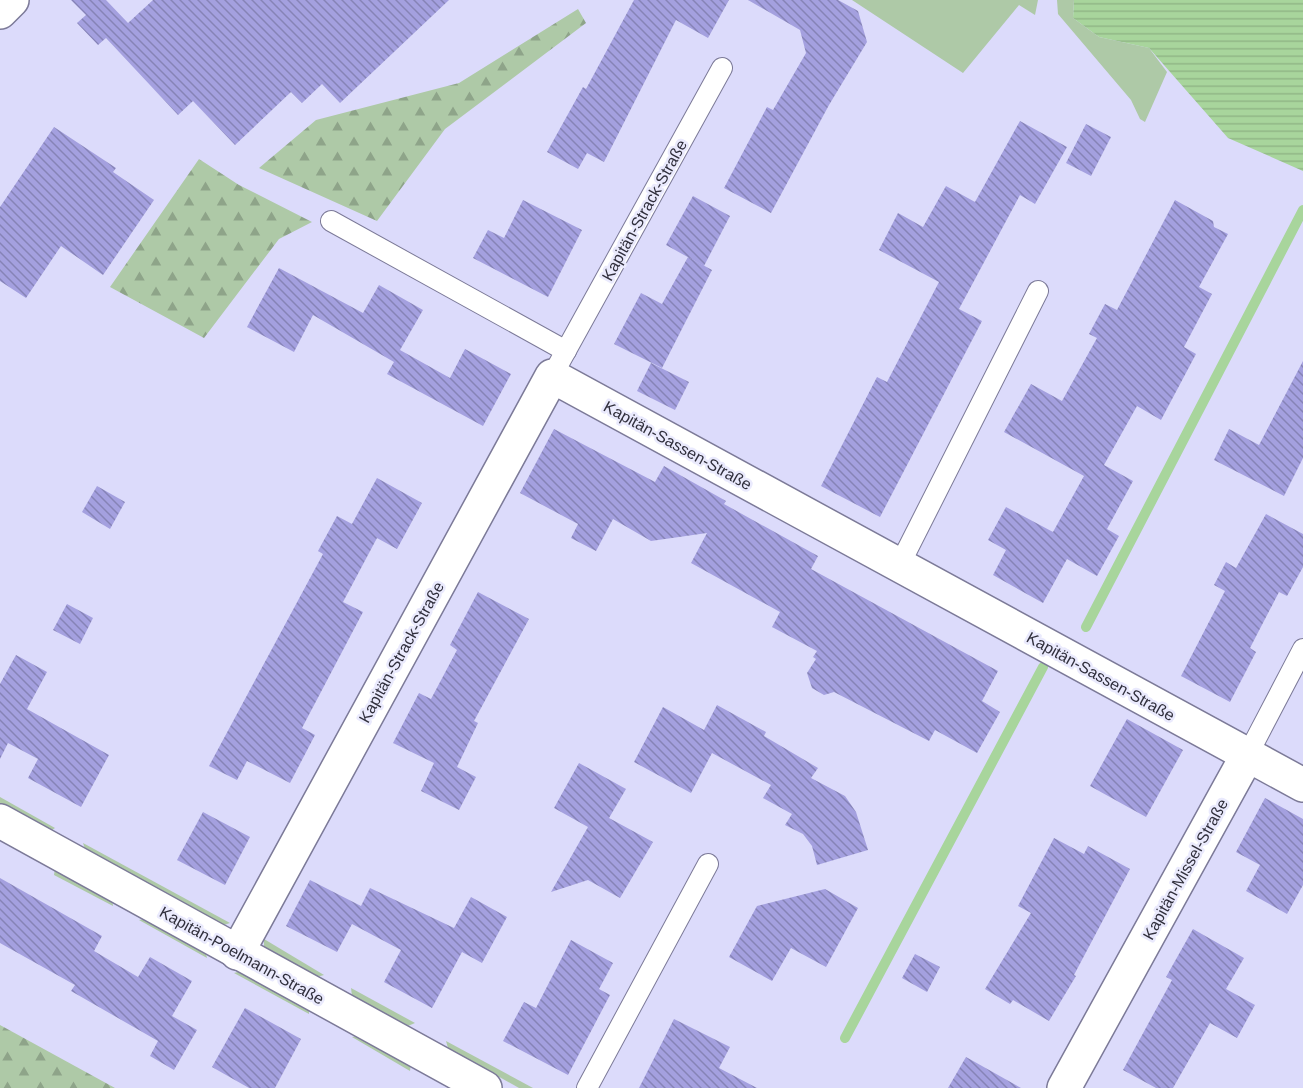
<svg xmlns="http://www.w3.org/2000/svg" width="1303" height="1088" viewBox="0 0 1303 1088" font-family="Arial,sans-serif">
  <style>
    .grass { fill: #aec9a7 }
    .forest { fill: url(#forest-firs) }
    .water { fill: url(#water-rules) }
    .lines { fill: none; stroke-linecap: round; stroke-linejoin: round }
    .stream { stroke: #a8d59c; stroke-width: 10 }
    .building { fill: url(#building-back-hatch) }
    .lane-casing { stroke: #7c7a98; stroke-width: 22 }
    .street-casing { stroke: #7c7a98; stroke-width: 36 }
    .secondary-casing { stroke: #7c7a98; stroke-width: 36 }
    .lane { stroke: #fff; stroke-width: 20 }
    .street { stroke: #fff; stroke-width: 33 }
    .secondary { stroke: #fff; stroke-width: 33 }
    .labels { text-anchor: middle; stroke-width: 5; stroke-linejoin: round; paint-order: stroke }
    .street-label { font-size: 16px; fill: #302f3c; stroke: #eaeafd }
  </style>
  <defs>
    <pattern id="forest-firs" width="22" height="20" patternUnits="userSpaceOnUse" patternTransform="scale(1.5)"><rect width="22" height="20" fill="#aec9a7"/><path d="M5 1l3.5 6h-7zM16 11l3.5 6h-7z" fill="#8ea489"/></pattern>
    <pattern id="water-rules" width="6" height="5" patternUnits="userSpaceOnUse" patternTransform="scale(1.5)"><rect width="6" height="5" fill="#a8d59c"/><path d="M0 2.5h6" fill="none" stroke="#91b787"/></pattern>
    <pattern id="building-back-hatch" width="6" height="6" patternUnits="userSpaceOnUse" patternTransform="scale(1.5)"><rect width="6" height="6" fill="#a4a0df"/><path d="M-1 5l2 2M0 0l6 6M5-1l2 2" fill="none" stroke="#8683b6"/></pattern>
  </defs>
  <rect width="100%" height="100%" fill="#dcdbfb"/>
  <g class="grass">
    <polygon points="852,0 1038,0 1035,15 1019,5 963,73"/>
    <polygon points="1057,0 1074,0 1073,18 1099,37 1149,48 1167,72 1145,122 1140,119 1131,100 1058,14"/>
    <polygon points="0,797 55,828 49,832 0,803"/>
    <polygon points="83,843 230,923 221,926 85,849"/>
    <polygon points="55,868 112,898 113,906 54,875"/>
    <polygon points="149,918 205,949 207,958 139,920"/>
    <polygon points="264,939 324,975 317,977 264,948"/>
    <polygon points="245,970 309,1005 309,1014 234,973"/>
    <polygon points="351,988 415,1023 408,1026 352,996"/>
    <polygon points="362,1035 411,1062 410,1071 352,1037"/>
    <polygon points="446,1041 533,1088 519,1088 448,1048"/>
  </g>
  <g class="forest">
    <polygon points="578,9 586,23 445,129 377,221 259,168 316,120 459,83"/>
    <polygon points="199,159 239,185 312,222 279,239 204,338 110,287"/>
    <polygon points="0,1025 115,1088 0,1088"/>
  </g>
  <polygon class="water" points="1074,0 1303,0 1303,171 1228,138 1149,48 1099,37 1073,18"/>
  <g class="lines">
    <g class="stream">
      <polyline points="1086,627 1303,210"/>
      <polyline points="845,1038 1043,667"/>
    </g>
  </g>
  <g class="building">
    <polygon points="71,0 106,0 128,23 153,0 449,0 340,103 322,84 302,103 291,92 235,145 193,101 178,115 106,38 98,45 77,23 86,15"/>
    <polygon points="634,0 729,0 708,38 676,20 604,162 587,153 578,169 547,152 583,87 586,89"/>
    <polygon points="748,0 838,0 858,11 867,42 829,105 771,213 724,188 767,107 773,110 806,53 800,30"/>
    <polygon points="1020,121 1067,147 1035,204 1020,195 959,309 982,321 880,517 821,486 877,377 887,382 939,282 879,250 898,213 923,227 946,186 975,202"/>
    <polygon points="1086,124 1111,137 1091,176 1066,163"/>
    <polygon points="54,127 116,168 113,172 154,200 103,275 61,246 26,298 0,281 0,207"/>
    <polygon points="693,196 730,216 704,266 666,245"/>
    <polygon points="523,200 582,230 548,297 473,258 488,230 504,238"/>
    <polygon points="1175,200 1213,221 1214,227 1228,234 1199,287 1212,294 1184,347 1196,354 1161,420 1137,406 1104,465 1133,481 1107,529 1119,536 1097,576 1067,559 1043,603 993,575 1006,550 988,540 1006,507 1053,532 1084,476 1004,432 1031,384 1062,401 1097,338 1089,334 1105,304 1117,310"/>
    <polygon points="688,257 712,270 662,368 614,344 641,293 662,304"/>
    <polygon points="279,268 363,313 379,285 423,310 400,350 450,378 465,349 511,374 483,426 387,374 394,362 313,315 294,352 247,327"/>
    <polygon points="1303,361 1303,458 1284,496 1214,460 1229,429 1259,445"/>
    <polygon points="651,363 689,382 675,410 637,391"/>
    <polygon points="554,429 655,482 664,466 726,501 724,504 818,556 811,569 998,671 982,701 1000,712 977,753 935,730 929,741 834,692 824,695 812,688 807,673 816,659 813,657 817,651 772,627 780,612 691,563 707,533 651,541 613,519 596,551 571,538 578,524 520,493"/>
    <polygon points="377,478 422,503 397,549 377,538 343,602 363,612 302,728 315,735 290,783 247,761 237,780 209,766 323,554 318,551 337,516 352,524"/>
    <polygon points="97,486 125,502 110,529 82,512"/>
    <polygon points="1266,514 1303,534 1303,567 1287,596 1279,592 1250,648 1256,652 1230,702 1181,676 1225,591 1214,585 1226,562 1236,568"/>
    <polygon points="478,592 529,619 474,721 478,723 457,767 476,777 459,810 421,791 434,763 393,743 419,693 431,699 457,650 450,645"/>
    <polygon points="67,604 93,618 80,644 53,630"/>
    <polygon points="16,655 47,672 27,709 109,755 81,807 28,778 38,759 8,743 0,759 0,684"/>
    <polygon points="717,705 766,732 764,736 818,768 811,778 845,796 856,812 868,850 817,865 812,846 803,834 785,825 792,814 763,798 771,785 712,753 691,793 634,762 663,707 704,730"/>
    <polygon points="1127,719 1183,750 1146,817 1090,786"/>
    <polygon points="579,763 626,789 609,818 653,842 620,898 588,880 551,892 588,827 554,808"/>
    <polygon points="1265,798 1303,819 1303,885 1287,914 1246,891 1260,865 1236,852"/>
    <polygon points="203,812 250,837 225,885 177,860"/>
    <polygon points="1054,838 1084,854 1088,846 1130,869 1074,975 1076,976 1049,1021 1013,1000 1010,1004 985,989 1031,913 1018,906"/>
    <polygon points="0,878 102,936 94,951 138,977 150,957 192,981 172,1016 197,1030 174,1070 150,1056 158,1041 71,991 75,985 0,943"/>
    <polygon points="310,880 361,906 370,888 454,928 471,897 507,917 482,963 462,952 432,1008 384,982 401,950 352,924 337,952 286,926"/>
    <polygon points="825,889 858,908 826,967 791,948 772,981 729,957 757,906"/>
    <polygon points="1193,929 1244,958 1226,989 1255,1005 1237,1038 1210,1023 1173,1088 1156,1088 1123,1070 1172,980 1166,977"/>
    <polygon points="571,940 613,963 599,989 610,995 568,1075 503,1041 524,1002 536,1008"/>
    <polygon points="915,954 940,967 927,992 902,978"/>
    <polygon points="245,1008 301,1039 275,1088 249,1088 212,1067"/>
    <polygon points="674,1019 730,1047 719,1068 757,1088 639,1088"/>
    <polygon points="966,1057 1021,1088 948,1088"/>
  </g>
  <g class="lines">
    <g class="lane-casing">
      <g id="lane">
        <polyline points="331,221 566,351"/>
        <polyline points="552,376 722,68"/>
        <polyline points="899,566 1038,291"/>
        <polyline points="1247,756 1303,649"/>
        <polyline points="587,1088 708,864"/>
      </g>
    </g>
    <g class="street-casing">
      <g id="street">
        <polyline points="0,821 485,1088"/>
        <polyline points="237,953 552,376 1303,785"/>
        <polyline points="1064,1088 1247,756"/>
      </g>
    </g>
    <g class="secondary-casing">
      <polyline id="secondary" points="0,12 12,0"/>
    </g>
    <use href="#lane" class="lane"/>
    <use href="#street" class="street"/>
    <use href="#secondary" class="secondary"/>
  </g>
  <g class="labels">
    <g class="street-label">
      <text transform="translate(644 210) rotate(-61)" y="6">Kapitän-Strack-Straße</text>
      <text transform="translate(678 445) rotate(29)" y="6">Kapitän-Sassen-Straße</text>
      <text transform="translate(401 652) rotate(-61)" y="6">Kapitän-Strack-Straße</text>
      <text transform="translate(1101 676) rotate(29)" y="6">Kapitän-Sassen-Straße</text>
      <text transform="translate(1185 869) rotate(-61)" y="6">Kapitän-Missel-Straße</text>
      <text transform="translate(242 955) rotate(29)" y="6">Kapitän-Poelmann-Straße</text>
    </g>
  </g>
</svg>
